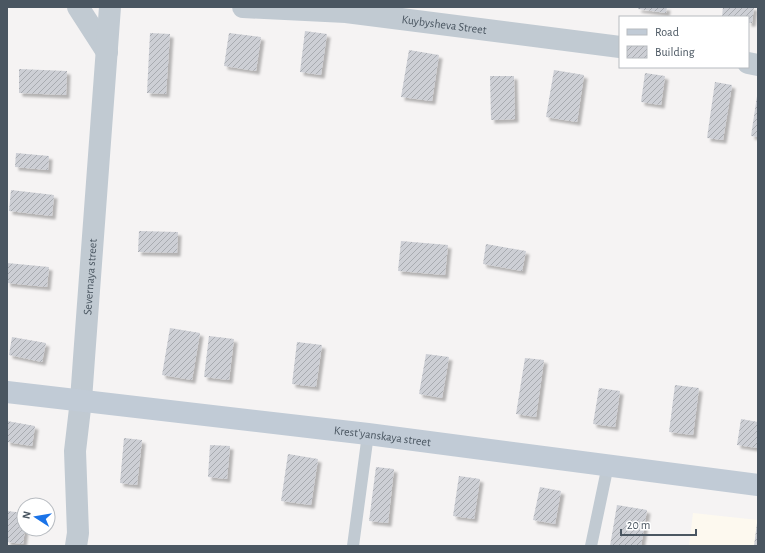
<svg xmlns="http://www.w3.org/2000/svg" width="765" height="553" viewBox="0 0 765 553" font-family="'Alegreya Sans',sans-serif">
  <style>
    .commercial { fill: #fdf9ef }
    .building { fill: url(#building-hatch); filter: url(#shadow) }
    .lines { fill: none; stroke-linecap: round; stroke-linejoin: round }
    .lane { stroke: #c1cad2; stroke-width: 12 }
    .street { stroke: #c1cad2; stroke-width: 22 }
    .secondary { stroke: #c1cbd6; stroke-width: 22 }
    .labels { text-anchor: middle; stroke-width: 4; stroke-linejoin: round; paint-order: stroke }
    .street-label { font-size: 12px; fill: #4a5661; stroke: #fff }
  </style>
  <defs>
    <pattern id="building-hatch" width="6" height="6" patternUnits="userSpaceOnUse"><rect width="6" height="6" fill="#cdcfd5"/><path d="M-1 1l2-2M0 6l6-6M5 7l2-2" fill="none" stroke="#a8abb0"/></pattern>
    <filter id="shadow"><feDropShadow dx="3.5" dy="3.5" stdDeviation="1" flood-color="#0004"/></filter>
  </defs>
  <rect width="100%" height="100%" fill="#f5f3f3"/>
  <polygon class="commercial" points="693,513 758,520 758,546 689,546"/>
  <g class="building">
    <polygon points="638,7 667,7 666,13 638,9"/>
    <polygon points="723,7 754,7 752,23 748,23 748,17 722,17"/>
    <polygon points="305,31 327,34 321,75 300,72"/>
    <polygon points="150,33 170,34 166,94 147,93"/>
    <polygon points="229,33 261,37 256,71 224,66"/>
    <polygon points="409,50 439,55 432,101 401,97"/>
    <polygon points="19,69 67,71 66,95 19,93"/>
    <polygon points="554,70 584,75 577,122 546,117"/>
    <polygon points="645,73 665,76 661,105 641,102"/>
    <polygon points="490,76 514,76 515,119 491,120"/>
    <polygon points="715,82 732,85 723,140 707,138"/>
    <polygon points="757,96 758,96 758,137 751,136"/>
    <polygon points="16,153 49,156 48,170 15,167"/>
    <polygon points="11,190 54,195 52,216 9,211"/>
    <polygon points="139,231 178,232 177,253 138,252"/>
    <polygon points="401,241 448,245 445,275 398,271"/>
    <polygon points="486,244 526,251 522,271 483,264"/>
    <polygon points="7,263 49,267 47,287 7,283"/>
    <polygon points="170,328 200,333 192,380 162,375"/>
    <polygon points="209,336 234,339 229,380 204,377"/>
    <polygon points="12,337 46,343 42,362 9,355"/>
    <polygon points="297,342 322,345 316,387 292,384"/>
    <polygon points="426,354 449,357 442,398 419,394"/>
    <polygon points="525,358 544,360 536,417 516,414"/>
    <polygon points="675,385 699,388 693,435 669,432"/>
    <polygon points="599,388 620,391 615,427 593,424"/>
    <polygon points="741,419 758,422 757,448 737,445"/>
    <polygon points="7,421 35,426 32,446 7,442"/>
    <polygon points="124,438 142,440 137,485 120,483"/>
    <polygon points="210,445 230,446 227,479 208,477"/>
    <polygon points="288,454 318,459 311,505 281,501"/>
    <polygon points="376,467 394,469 388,523 369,521"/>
    <polygon points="459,476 480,479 474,519 453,516"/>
    <polygon points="540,487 561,491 555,524 533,520"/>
    <polygon points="617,505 647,510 641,546 610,546"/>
    <polygon points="7,511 24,513 25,529 23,544 7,542"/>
    <polygon points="757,523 758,523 758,546 754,546"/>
  </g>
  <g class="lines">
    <g class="lane">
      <polyline points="353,546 368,434"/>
      <polyline points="591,546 608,465"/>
    </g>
    <g class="street">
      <polyline points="78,7 107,52"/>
      <path id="s1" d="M243 7 346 12 620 47"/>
      <polyline points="748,63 758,65"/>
      <path id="s2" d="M76 546 78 533 75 451 81 400 84 358 110 7"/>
    </g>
    <path class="secondary" id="s3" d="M7 392 368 434 758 485"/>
  </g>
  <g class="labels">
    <g class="street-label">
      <text dy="4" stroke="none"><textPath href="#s1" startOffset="202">Kuybysheva Street</textPath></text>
      <text dy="4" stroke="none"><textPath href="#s2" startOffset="270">Severnaya street</textPath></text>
      <text dy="4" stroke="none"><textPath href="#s3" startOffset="378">Krest'yanskaya street</textPath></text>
    </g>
  </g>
  <rect width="765" height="553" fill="none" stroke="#4a5661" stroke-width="16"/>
  <rect x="619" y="16" width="130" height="52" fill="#ffffff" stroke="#b7bbc0"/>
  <rect x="627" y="29" width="20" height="6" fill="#c1cbd6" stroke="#b7bbc0"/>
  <text x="655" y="36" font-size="12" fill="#4a5661">Road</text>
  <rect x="627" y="46" width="20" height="12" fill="url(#building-hatch)" stroke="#b7bbc0"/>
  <text x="655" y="56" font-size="12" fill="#4a5661">Building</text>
  <g transform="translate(36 517) rotate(282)"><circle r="19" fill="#ffffff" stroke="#b7bbc0"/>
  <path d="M0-3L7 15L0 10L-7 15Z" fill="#1a73e8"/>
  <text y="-6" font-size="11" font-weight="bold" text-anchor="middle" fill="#4a5661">N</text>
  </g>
  <path d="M621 529v6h75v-6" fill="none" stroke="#4a5661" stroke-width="2"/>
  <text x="627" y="529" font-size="12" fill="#4a5661" stroke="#ffffff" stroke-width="3" paint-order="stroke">20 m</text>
</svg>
